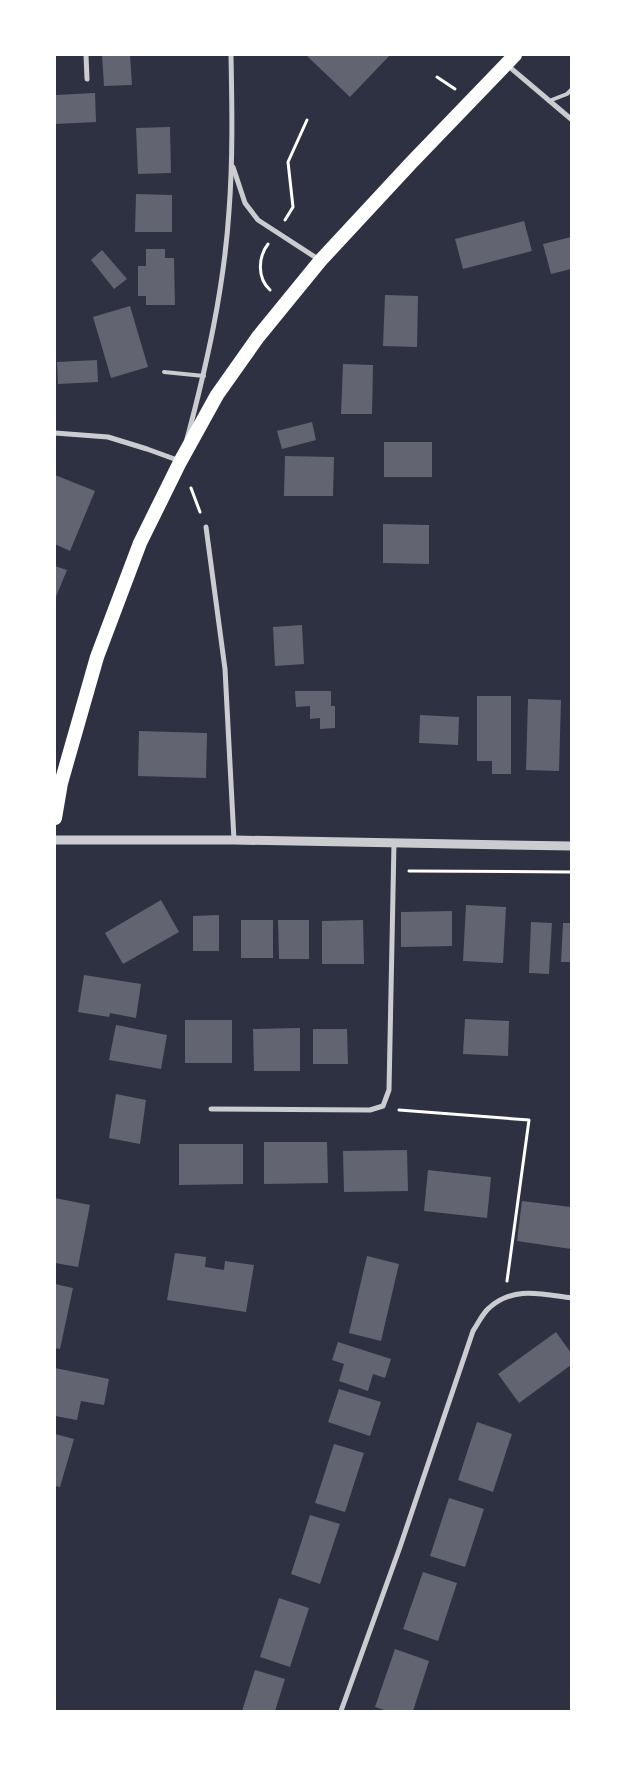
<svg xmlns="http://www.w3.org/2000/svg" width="626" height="1766" viewBox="0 0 626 1766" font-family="'PT Sans',sans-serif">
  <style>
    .building { fill: #626471 }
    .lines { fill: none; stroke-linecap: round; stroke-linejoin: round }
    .path { stroke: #fff; stroke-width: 3 }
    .service { stroke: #caccd0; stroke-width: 4 }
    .minor { stroke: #caccd0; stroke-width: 5 }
    .tertiary { stroke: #caccd0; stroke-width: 9 }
    .trunk { stroke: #fff; stroke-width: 14 }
  </style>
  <rect width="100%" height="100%" fill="#2d3142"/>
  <g class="building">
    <polygon points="102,55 130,55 132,85 104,86"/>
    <polygon points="306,55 390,55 350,97"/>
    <polygon points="95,93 96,122 55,124 55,95"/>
    <polygon points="170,127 171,173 138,174 136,128"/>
    <polygon points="136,194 172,195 172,232 135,232"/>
    <polygon points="524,221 532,251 463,269 455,239"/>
    <polygon points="571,237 571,269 551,274 543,244"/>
    <polygon points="146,249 165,249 165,258 174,258 175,305 146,305 146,296 138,296 138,266 146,266"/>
    <polygon points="102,250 127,279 114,289 91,260"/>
    <polygon points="385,295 418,296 417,347 383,346"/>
    <polygon points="130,306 148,367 111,378 93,317"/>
    <polygon points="97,360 98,382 58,384 57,362"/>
    <polygon points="343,364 373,365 372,414 341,414"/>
    <polygon points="312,422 316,440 282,449 277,431"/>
    <rect x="384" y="442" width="48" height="35"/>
    <polygon points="285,456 334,457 333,496 284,496"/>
    <polygon points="55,475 95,491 70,551 55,544"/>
    <polygon points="383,524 429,525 429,564 383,563"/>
    <polygon points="55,566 67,570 55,599"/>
    <polygon points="302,625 304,664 275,666 273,627"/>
    <polygon points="295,691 331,691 331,706 335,706 335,728 320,729 320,718 310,719 310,706 296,707"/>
    <polygon points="477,696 511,696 511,774 492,774 492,761 477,761"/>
    <polygon points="528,699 561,700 559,771 526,770"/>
    <polygon points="420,715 459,717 458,745 419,743"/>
    <polygon points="139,731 207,733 206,778 138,776"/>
    <polygon points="161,900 179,932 123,964 105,933"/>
    <polygon points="466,905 506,907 503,963 463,961"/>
    <polygon points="452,911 452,946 401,947 401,912"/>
    <polygon points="219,915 219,951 193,951 193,916"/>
    <rect x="241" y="920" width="32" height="38"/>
    <polygon points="278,920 309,920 309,959 279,959"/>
    <polygon points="363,920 364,964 322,964 322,921"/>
    <polygon points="531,922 552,923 549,974 529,973"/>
    <polygon points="563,923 571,923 571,962 561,962"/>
    <polygon points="84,975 141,984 136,1018 110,1013 109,1017 78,1012"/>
    <polygon points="465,1019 509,1021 508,1056 463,1054"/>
    <rect x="185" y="1020" width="47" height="43"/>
    <polygon points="116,1025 167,1035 161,1069 109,1060"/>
    <polygon points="300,1028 300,1071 254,1071 253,1029"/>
    <polygon points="313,1029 347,1029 348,1064 313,1064"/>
    <polygon points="116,1094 146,1100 140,1144 109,1138"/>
    <polygon points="264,1142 327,1142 328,1183 264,1184"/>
    <polygon points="179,1144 243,1144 243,1184 179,1185"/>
    <polygon points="407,1150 408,1191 344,1192 343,1151"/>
    <polygon points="428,1170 491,1177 487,1218 424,1211"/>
    <polygon points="55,1198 90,1205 78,1267 55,1263"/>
    <polygon points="522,1201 571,1207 571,1249 517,1241"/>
    <polygon points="175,1253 206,1257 205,1267 224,1270 225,1261 254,1265 246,1312 167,1300"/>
    <polygon points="367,1256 399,1264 381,1341 349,1333"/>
    <polygon points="55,1284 73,1288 60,1349 55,1348"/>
    <polygon points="556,1332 571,1353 571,1365 519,1403 498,1374"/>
    <polygon points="338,1342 391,1359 385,1378 373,1374 368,1391 339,1381 344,1364 332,1360"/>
    <polygon points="55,1368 109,1379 104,1405 81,1401 77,1420 55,1416"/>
    <polygon points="339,1389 381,1402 370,1436 328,1422"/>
    <polygon points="477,1422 512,1434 493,1492 458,1480"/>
    <polygon points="55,1434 74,1439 60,1487 55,1486"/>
    <polygon points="334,1444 364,1453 345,1512 315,1503"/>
    <polygon points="449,1498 484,1509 465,1567 430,1556"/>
    <polygon points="310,1515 340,1524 320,1584 291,1574"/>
    <polygon points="423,1572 457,1583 438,1641 403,1629"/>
    <polygon points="279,1598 309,1608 290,1667 260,1657"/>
    <polygon points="395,1649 429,1661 413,1711 387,1711 375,1707"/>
    <polygon points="255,1670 285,1679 275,1711 242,1711"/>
  </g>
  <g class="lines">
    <g class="path">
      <polyline points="437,77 455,89"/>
      <polyline points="285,220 293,207 288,162 307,120"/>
      <path d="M268 244C258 257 257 278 270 290"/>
      <polyline points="191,488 200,512"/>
      <polyline points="409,871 571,872"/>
      <polyline points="399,1110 529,1120 507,1281"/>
    </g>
    <g class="service">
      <polyline points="549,101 567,94 571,90"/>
      <polyline points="164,372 204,376"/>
    </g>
    <g class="minor">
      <polyline points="86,55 87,79"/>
      <polyline points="507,65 571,119"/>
      <polyline points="233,167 245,203 258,220 318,259"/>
      <polyline points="55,433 108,437 147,449 180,461"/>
      <path d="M187 439C207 364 224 288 229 211 233 159 232 107 231 55"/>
      <polyline points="206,527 225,669 234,840"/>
      <polyline points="211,1109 370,1110 383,1106 389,1090 394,843"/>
      <path d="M341 1711 400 1547 473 1331C478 1324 482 1314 489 1308 513 1286 541 1294 571 1298"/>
    </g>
    <polyline class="tertiary" points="55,840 234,840 571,846"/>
    <polyline class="trunk" points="55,818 61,783 97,657 140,543 180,462 217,395 258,337 320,261 411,163 515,55"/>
  </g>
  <rect width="626" height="1766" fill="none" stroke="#ffffff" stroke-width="112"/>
</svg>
